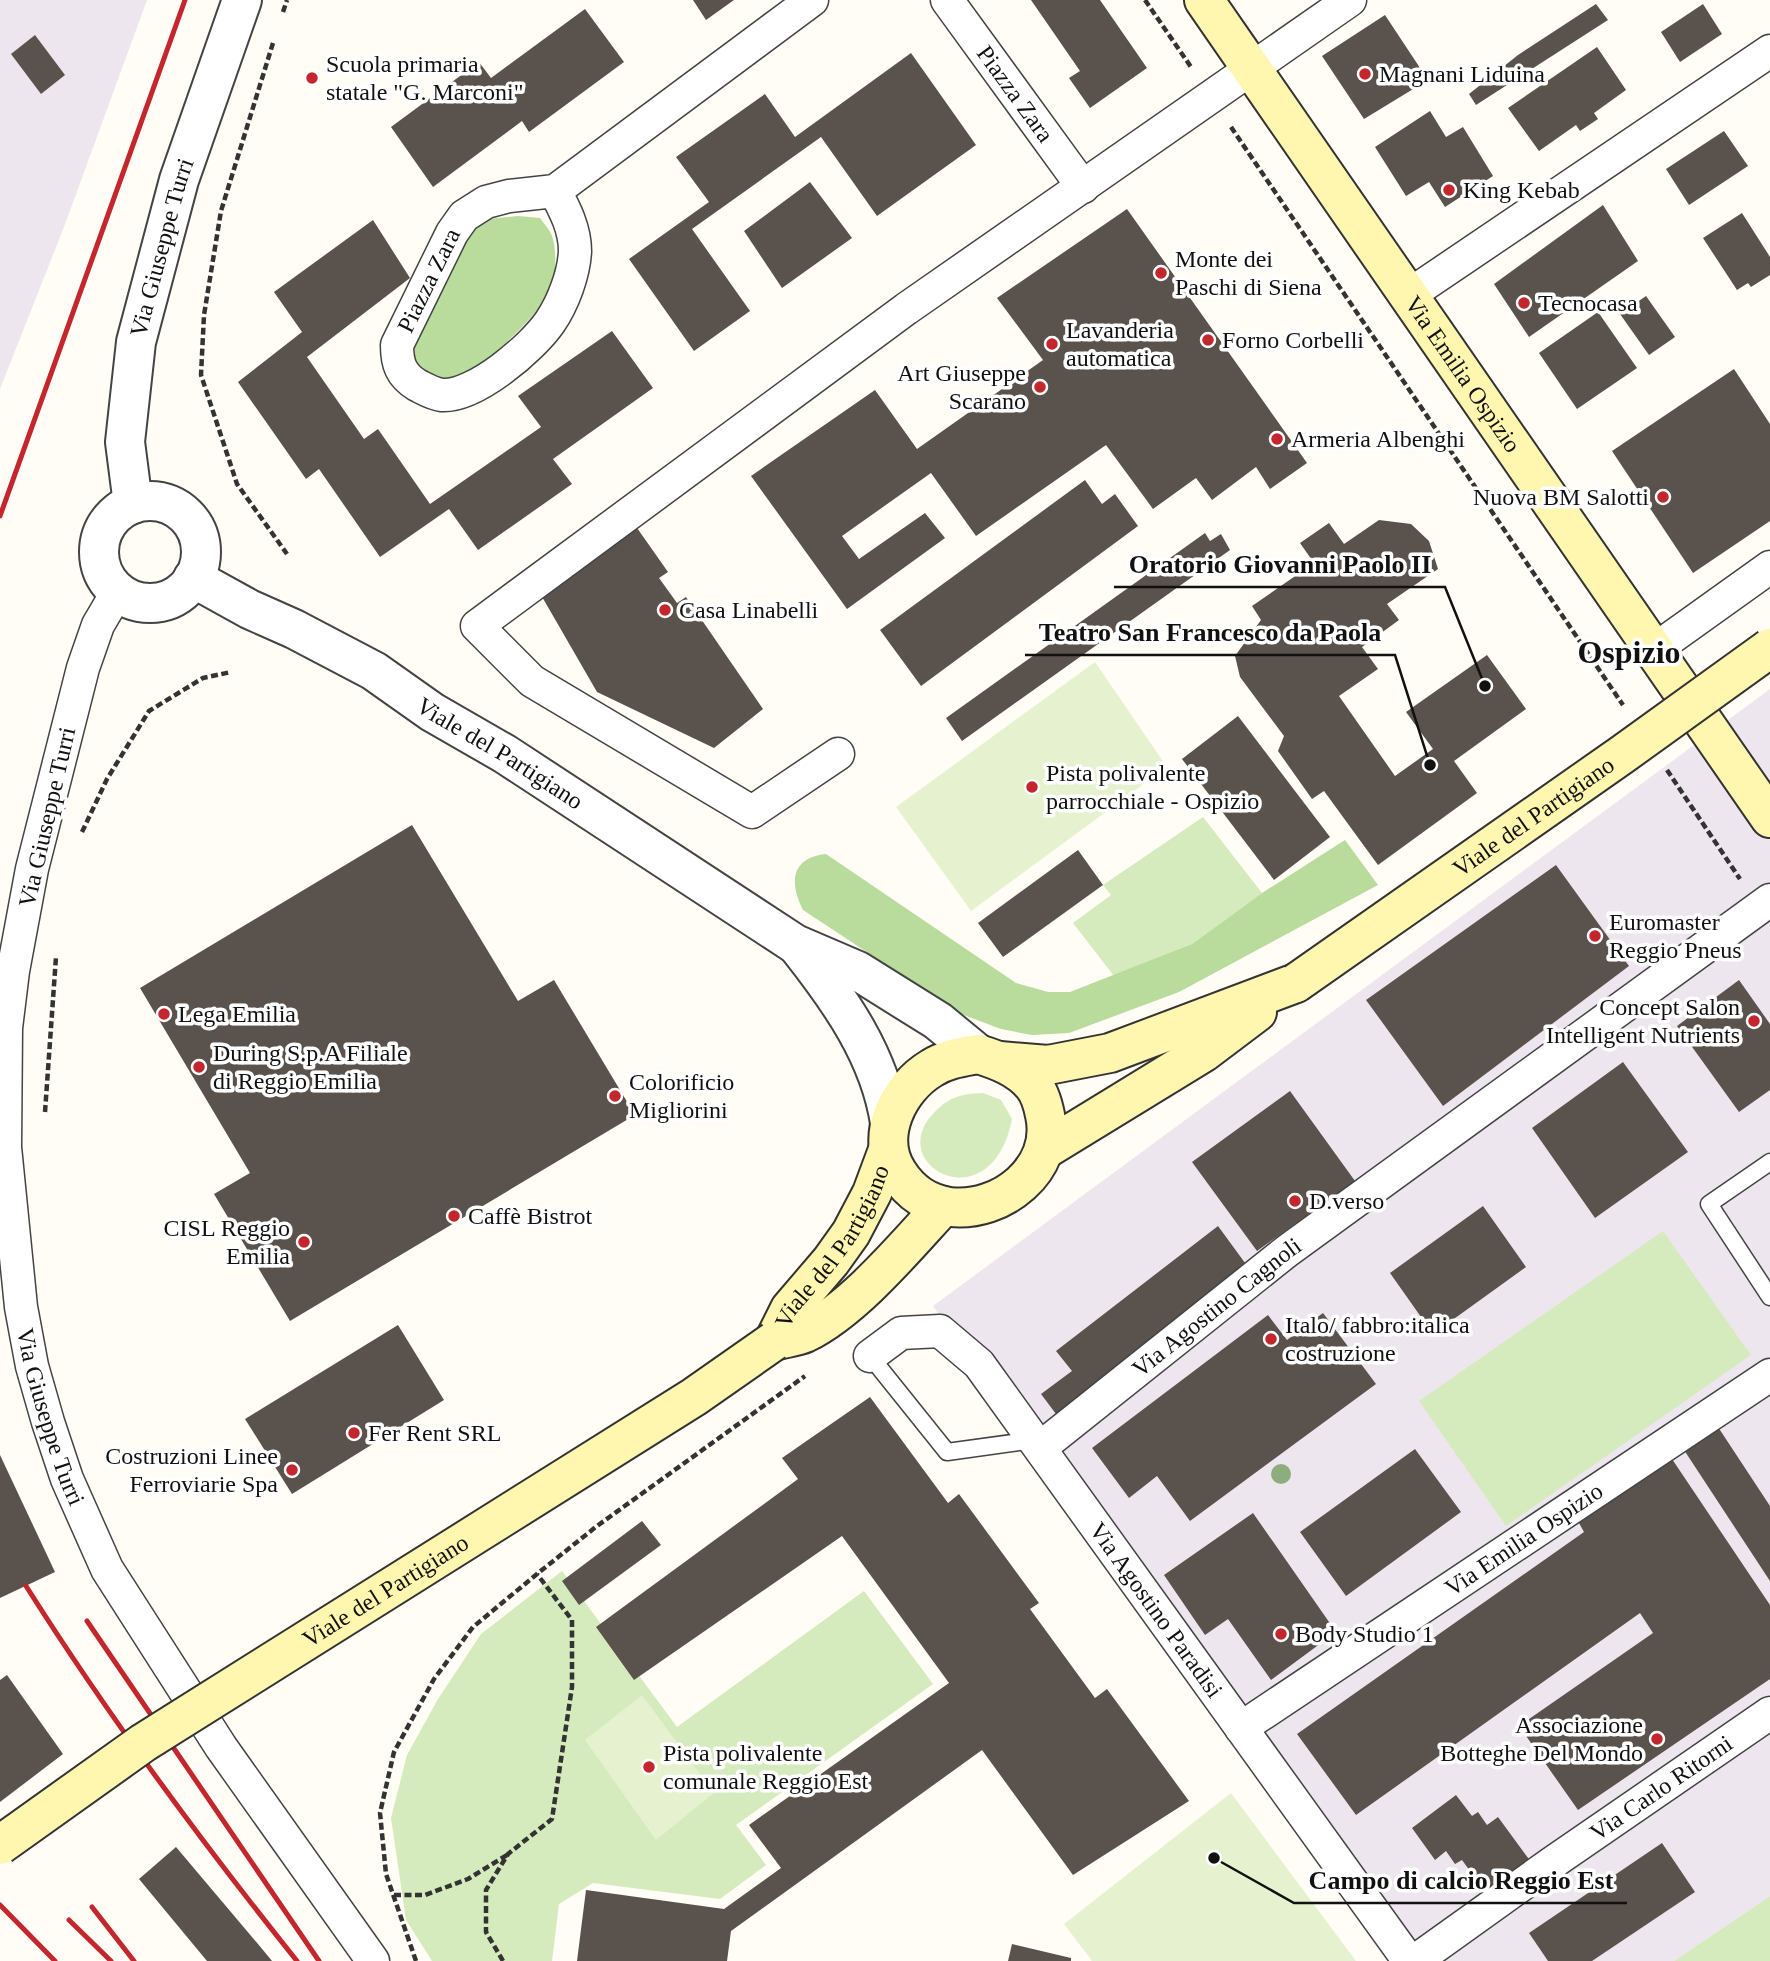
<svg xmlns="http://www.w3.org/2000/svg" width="1770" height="1961" viewBox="0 0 1770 1961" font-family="Georgia,serif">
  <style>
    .industrial { fill: #eee6ef }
    .green { fill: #d5ebbd }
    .forest { fill: #b9dc9c }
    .pitch { fill: #e6f2cf }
    .building { fill: #5a524d }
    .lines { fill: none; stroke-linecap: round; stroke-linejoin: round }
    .service-casing { stroke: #444; stroke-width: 19 }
    .minor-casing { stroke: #444; stroke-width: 35 }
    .tertiary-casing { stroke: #444; stroke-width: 42 }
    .secondary-casing { stroke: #333; stroke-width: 42 }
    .path { stroke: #333; stroke-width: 4.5; stroke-dasharray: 7 3.5; stroke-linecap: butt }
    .service { stroke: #fff; stroke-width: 16 }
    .minor { stroke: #fff; stroke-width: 32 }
    .tertiary { stroke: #fff; stroke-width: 38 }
    .secondary { stroke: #fff6b0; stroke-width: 38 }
    .rail { stroke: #c4262e; stroke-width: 5 }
    .secondary-bridge-casing { stroke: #333; stroke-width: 42; stroke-linecap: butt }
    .secondary-bridge { stroke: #fff6b0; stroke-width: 38 }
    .tree { fill: #8dad7f }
    .poi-dot { fill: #c4262e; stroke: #fff; stroke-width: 2.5 }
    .labels { text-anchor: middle; stroke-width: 7; stroke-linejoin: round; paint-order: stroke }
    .poi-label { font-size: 24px; fill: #111; stroke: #fff; text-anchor: start }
    .street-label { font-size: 24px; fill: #111; stroke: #fff }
    .district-label { font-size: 32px; font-weight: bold; fill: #111; stroke: #fff }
    .leader { fill: none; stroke: #111; stroke-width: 2.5 }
    .callout-dot { fill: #111; stroke: #fff; stroke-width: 2.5 }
    .callout-label { font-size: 26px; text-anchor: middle; font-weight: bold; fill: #111; stroke: #fff; stroke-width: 7; stroke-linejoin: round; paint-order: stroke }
  </style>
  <rect width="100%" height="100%" fill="#fffdf5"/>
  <g class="industrial">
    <polygon points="0,0 147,0 64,227 0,389"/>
    <polygon points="1770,689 1770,1896 1674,1961 1408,1961 933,1306"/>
  </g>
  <g class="green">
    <polygon points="1203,817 1262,893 1192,944 1114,976 1073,923 1111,895 1103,885"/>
    <path d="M983 1093 1001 1100 1012 1119C992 1222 887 1168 931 1116 948 1097 959 1094 983 1093Z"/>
    <polygon points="1663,1231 1751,1355 1506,1526 1419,1401"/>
    <polygon points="562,1571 677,1727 864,1591 933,1684 736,1825 766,1865 720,1899 593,1883 559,1904 552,1961 432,1961 406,1920 391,1818 407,1755 438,1699 481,1634"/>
    <polygon points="1770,1896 1770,1961 1674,1961"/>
  </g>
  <g class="forest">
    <path d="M518 216 540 218C544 224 550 230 552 236 557 250 556 275 551 289 543 311 481 370 459 378 449 382 437 379 428 376 416 371 411 358 410 346L471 230 487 219Z"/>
    <path d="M1345 840 1378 885 1179 992 1069 1033 1032 1035 1001 1029 961 1014 803 910C789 882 791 858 826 854L1016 983 1048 992H1070L1192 944 1262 893Z"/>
  </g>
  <g class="pitch">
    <polygon points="1095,662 1167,767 971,911 896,807"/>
    <polygon points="642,1695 714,1793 656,1840 585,1740"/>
    <polygon points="1231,1793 1356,1961 1092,1961 1064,1924"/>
  </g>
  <g class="building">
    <polygon points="693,0 734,0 706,20"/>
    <polygon points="1031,0 1100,0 1147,68 1090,108 1069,78 1080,71"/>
    <polygon points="1596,4 1608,20 1476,105 1469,94 1518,55"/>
    <polygon points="1703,4 1722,34 1680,62 1661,32"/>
    <polygon points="585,9 624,62 529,132 522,121 433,187 391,127 479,62 491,78"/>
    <polygon points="1385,15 1428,80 1364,119 1322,56"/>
    <polygon points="35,35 65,75 41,94 11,54"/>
    <polygon points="1597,47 1626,90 1594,113 1598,119 1580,131 1576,125 1539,151 1508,108"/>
    <polygon points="911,53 976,145 877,216 821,137 692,229 750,311 694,351 629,259 709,202 676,157 765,94 795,137"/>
    <polygon points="1430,111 1446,137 1463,127 1493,176 1445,207 1429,182 1406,196 1375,147"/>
    <polygon points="1724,131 1748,166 1689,205 1666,169"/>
    <polygon points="810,182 852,238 782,288 744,231"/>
    <polygon points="1603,205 1638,261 1529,337 1494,284"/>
    <polygon points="1127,209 1307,463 1270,489 1256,467 1212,500 1196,478 1153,509 1106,445 976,536 931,473 842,536 859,559 925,513 945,538 847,609 751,476 875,390 917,449 1043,360 997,298"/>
    <polygon points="1742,213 1770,257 1770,275 1751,287 1748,283 1737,290 1703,238"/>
    <polygon points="373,220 410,278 307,357 364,439 378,429 430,504 541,427 518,396 612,331 653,388 553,459 572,484 478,550 449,509 380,557 319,469 306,479 238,382 302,332 274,292"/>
    <polygon points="1646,296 1675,337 1649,355 1620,314"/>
    <polygon points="1598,312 1637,368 1577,409 1539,353"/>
    <polygon points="1734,369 1770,424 1770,521 1693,573 1612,451"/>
    <polygon points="1085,480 1102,504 1115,494 1138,526 921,686 880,630"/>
    <polygon points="1379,520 1411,524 1429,541 1438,569 1387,604 1399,620 1362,647 1378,669 1339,696 1395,776 1433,749 1406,712 1487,655 1526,709 1454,761 1477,793 1378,865 1324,791 1312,799 1278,751 1284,736 1240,677 1235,656 1261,620 1252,606 1314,563 1300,543 1329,523 1344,544"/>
    <polygon points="637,528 668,572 659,578 677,603 686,597 763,709 714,748 597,692 541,595"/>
    <polygon points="1205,533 1210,541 1221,534 1230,550 962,741 946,718"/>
    <polygon points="1238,716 1330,837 1274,880 1182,759"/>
    <polygon points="412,825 518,1001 554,980 635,1115 290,1321 214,1194 250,1173 140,988"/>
    <polygon points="1078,850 1103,885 1003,957 978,923"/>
    <polygon points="1556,865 1629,966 1443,1106 1366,1000"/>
    <polygon points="1739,980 1770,1024 1770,1090 1739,1112 1677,1026"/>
    <polygon points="1623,1062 1688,1152 1595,1218 1532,1128"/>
    <polygon points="1290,1091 1355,1181 1257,1251 1192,1162"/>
    <polygon points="1483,1206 1526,1267 1433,1334 1390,1273"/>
    <polygon points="1218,1226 1248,1267 1059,1418 1041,1394 1072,1371 1056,1351"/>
    <polygon points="1323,1313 1376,1384 1190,1521 1157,1476 1129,1498 1092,1448 1268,1315 1287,1340"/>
    <polygon points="398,1325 444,1400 292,1494 245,1419"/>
    <polygon points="870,1397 948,1503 959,1494 1039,1603 1030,1609 1095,1698 1107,1689 1189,1801 1073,1875 982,1750 731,1931 727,1961 577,1961 586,1890 724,1909 781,1868 749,1825 949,1683 842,1536 634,1680 596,1627 798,1479 782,1458"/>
    <polygon points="1718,1427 1770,1506 1770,1581 1684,1450"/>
    <polygon points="1415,1449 1461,1512 1346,1596 1300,1532"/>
    <polygon points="0,1455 55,1572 0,1598"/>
    <polygon points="1672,1459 1770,1605 1770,1679 1578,1810 1519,1726 1653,1633 1640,1613 1356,1815 1297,1734 1584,1532 1579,1523"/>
    <polygon points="1253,1513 1336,1632 1271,1680 1228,1619 1205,1635 1164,1575"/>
    <polygon points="642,1521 661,1545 579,1605 562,1581"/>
    <polygon points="7,1675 63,1754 0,1802 0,1680"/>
    <polygon points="1456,1795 1472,1816 1478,1812 1487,1825 1498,1817 1531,1862 1486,1893 1462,1860 1455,1864 1446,1851 1435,1860 1412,1828"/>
    <polygon points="1662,1843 1695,1892 1592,1961 1548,1961 1529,1933"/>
    <polygon points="176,1847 263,1950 272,1961 207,1961 139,1879"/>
    <polygon points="1012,1944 1071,1958 1071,1961 1008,1961"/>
  </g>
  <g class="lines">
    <g class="service-casing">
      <g id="service">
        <polyline points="1770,1162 1709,1204 1770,1297"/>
        <polyline points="870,1356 947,1452 1034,1440"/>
      </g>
    </g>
    <g class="minor-casing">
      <g id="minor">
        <path id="s1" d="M947 0 1083 187"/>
        <path id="s2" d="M555 191C565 210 575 229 575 251 574 274 563 303 550 322 532 348 475 397 442 395 433 394 425 389 417 385 401 375 397 364 397 345L452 233 464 216 486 202 509 196 555 191 812 0"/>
        <polyline points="1409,295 1770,51"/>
        <path id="s3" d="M118 591 98 625 83 668 32 869 13 971 6 1028 5 1147 21 1307 32 1366 48 1422 67 1479 107 1569 221 1747 373 1961"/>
        <polyline points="1654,650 1770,567"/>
        <polyline points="838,754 752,812 532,681 477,626 906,309 1350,0"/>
        <path id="s4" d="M870 1356 901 1333 940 1331 979 1364 1409 1961"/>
        <path id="s5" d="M1040 1448 1287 1251 1770 900"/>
        <path id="s6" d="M1241 1728 1770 1375"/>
        <path id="s7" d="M1415 1961 1552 1863 1770 1713"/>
      </g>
    </g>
    <g class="tertiary-casing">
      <g id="tertiary">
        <circle cx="150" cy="552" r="51"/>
        <path id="s8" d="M133 504 125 442 136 342 179 180 242 0"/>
        <path id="s9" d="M193 578 249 609 294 629 374 671 432 712 505 754 795 944 858 971 938 1021 978 1054"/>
        <path d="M799 948C840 1000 880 1056 890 1123"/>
      </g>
    </g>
    <g class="secondary-casing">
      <g id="secondary">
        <path id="s10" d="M1204 0 1770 818"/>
        <path d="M978 1054C998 1060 1019 1068 1033 1085 1039 1092 1043 1105 1045 1115 1057 1169 1001 1213 950 1207 927 1204 910 1192 898 1173 874 1137 898 1088 932 1068 946 1059 962 1057 978 1054Z"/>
        <polyline points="1000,1061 1048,1065 1110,1053 1296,983"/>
        <polyline points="1044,1150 1204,1052 1257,1012"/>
        <path id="s11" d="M774 1341 790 1309 831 1261 851 1233 872 1193 888 1150"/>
        <path d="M774 1341C784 1338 796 1337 805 1333 854 1309 906 1246 943 1206"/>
      </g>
    </g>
    <g class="path">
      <polyline points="1145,0 1191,67"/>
      <polyline points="283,12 287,0"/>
      <polyline points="273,43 221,211 204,315 201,375 237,484 287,554"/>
      <polyline points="1231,127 1623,705"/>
      <polyline points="1667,770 1740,879"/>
      <polyline points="82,832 107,779 149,711 203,678 231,672"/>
      <polyline points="45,1112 56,957"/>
      <polyline points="394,1895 425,1895 468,1879 507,1855"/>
      <polyline points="416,1961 386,1874 380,1813 394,1752 434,1679 473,1627 537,1574 597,1526 805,1376"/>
      <polyline points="503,1961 486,1932 486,1890 508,1854 552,1819 572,1687 572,1620 537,1574"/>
    </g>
    <use href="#service" class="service"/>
    <use href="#minor" class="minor"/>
    <use href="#tertiary" class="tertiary"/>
    <use href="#secondary" class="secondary"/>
    <g class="rail">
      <polyline points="0,516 185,0"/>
      <path d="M26 1586C109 1717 200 1840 297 1961"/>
      <polyline points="87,1621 319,1961"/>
      <polyline points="0,1905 55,1961"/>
      <polyline points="92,1907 134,1961"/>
      <polyline points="69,1920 111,1961"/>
    </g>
    <g class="secondary-bridge-casing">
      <g id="secondary-bridge">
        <path id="s12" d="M1296 983 1623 754 1770 648"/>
        <path id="s13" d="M0 1845 143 1743 694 1397 774 1341"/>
      </g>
    </g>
    <use href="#secondary-bridge" class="secondary-bridge"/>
  </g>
  <circle class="tree" cx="1281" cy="1474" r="10"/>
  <g class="poi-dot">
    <circle cx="1365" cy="74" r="7"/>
    <circle cx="312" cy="78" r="7"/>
    <circle cx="1449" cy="190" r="7"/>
    <circle cx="1161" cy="273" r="7"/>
    <circle cx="1524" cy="303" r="7"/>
    <circle cx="1208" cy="340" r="7"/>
    <circle cx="1052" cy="344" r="7"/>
    <circle cx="1040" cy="387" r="7"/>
    <circle cx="1277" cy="439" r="7"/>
    <circle cx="1663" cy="497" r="7"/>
    <circle cx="665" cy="610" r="7"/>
    <circle cx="1032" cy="787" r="7"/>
    <circle cx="1595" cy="936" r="7"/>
    <circle cx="164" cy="1014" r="7"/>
    <circle cx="1754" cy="1021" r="7"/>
    <circle cx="199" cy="1067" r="7"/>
    <circle cx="615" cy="1096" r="7"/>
    <circle cx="1295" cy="1201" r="7"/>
    <circle cx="454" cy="1216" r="7"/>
    <circle cx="304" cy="1242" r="7"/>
    <circle cx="1271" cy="1339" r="7"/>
    <circle cx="354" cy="1433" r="7"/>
    <circle cx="292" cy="1470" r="7"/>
    <circle cx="1281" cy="1634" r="7"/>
    <circle cx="1657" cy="1739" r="7"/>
    <circle cx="649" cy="1767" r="7"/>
  </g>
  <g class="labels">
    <g class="poi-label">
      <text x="326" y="72">Scuola primaria<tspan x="326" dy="28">statale "G. Marconi"</tspan></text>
      <text x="1379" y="82">Magnani Liduina</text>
      <text x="1463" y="198">King Kebab</text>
      <text x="1175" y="267">Monte dei<tspan x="1175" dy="28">Paschi di Siena</tspan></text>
      <text x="1538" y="311">Tecnocasa</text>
      <text x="1066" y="338">Lavanderia<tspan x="1066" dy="28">automatica</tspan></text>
      <text x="1222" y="348">Forno Corbelli</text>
      <text x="1026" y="381" text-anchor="end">Art Giuseppe<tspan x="1026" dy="28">Scarano</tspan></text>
      <text x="1291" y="447">Armeria Albenghi</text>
      <text x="1649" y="505" text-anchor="end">Nuova BM Salotti</text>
      <text x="679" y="618">Casa Linabelli</text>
      <text x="1046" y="781">Pista polivalente<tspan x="1046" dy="28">parrocchiale - Ospizio</tspan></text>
      <text x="1609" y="930">Euromaster<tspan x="1609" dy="28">Reggio Pneus</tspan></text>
      <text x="1740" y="1015" text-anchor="end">Concept Salon<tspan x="1740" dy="28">Intelligent Nutrients</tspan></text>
      <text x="178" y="1022">Lega Emilia</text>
      <text x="213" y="1061">During S.p.A Filiale<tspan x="213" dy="28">di Reggio Emilia</tspan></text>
      <text x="629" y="1090">Colorificio<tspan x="629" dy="28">Migliorini</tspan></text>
      <text x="1309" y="1209">D.verso</text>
      <text x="468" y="1224">Caffè Bistrot</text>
      <text x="290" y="1236" text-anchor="end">CISL Reggio<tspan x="290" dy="28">Emilia</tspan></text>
      <text x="1285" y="1333">Italo/ fabbro:italica<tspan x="1285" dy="28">costruzione</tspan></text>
      <text x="368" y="1441">Fer Rent SRL</text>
      <text x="278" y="1464" text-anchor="end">Costruzioni Linee<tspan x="278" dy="28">Ferroviarie Spa</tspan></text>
      <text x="1295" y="1642">Body Studio 1</text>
      <text x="1643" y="1733" text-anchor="end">Associazione<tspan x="1643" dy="28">Botteghe Del Mondo</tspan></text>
      <text x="663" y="1761">Pista polivalente<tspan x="663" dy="28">comunale Reggio Est</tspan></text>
    </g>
    <g class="street-label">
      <text dy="8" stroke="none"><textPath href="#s1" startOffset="116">Piazza Zara</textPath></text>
      <text dy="8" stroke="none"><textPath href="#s8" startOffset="261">Via Giuseppe Turri</textPath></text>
      <text dy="8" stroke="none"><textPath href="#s2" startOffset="420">Piazza Zara</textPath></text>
      <text dy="8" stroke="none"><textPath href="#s10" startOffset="455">Via Emilia Ospizio</textPath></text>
      <text dy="8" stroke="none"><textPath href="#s9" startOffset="354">Viale del Partigiano</textPath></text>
      <text transform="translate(47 817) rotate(-77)" y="8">Via Giuseppe Turri</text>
      <text dy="8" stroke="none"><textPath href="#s12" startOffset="290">Viale del Partigiano</textPath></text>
      <text dy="8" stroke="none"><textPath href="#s11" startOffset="112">Viale del Partigiano</textPath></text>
      <text dy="8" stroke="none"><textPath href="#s5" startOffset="226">Via Agostino Cagnoli</textPath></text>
      <text dy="8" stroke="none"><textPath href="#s3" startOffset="847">Via Giuseppe Turri</textPath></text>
      <text dy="8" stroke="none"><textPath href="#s6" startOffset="340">Via Emilia Ospizio</textPath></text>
      <text dy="8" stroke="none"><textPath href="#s13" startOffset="462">Viale del Partigiano</textPath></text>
      <text dy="8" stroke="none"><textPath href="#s4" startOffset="432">Via Agostino Paradisi</textPath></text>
      <text dy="8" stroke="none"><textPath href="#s7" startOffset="301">Via Carlo Ritorni</textPath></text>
    </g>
    <g class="district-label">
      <text x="1629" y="663">Ospizio</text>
    </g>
  </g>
  <path class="leader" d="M1485 686L1445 587H1114M1430 765L1395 655H1025M1214 1858L1294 1903H1627"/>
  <g class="callout-dot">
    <circle cx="1485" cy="686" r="7"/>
    <circle cx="1430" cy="765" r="7"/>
    <circle cx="1214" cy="1858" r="7"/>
  </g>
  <g class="callout-label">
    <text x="1280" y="573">Oratorio Giovanni Paolo II</text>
    <text x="1210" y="641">Teatro San Francesco da Paola</text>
    <text x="1461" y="1889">Campo di calcio Reggio Est</text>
  </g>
</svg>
